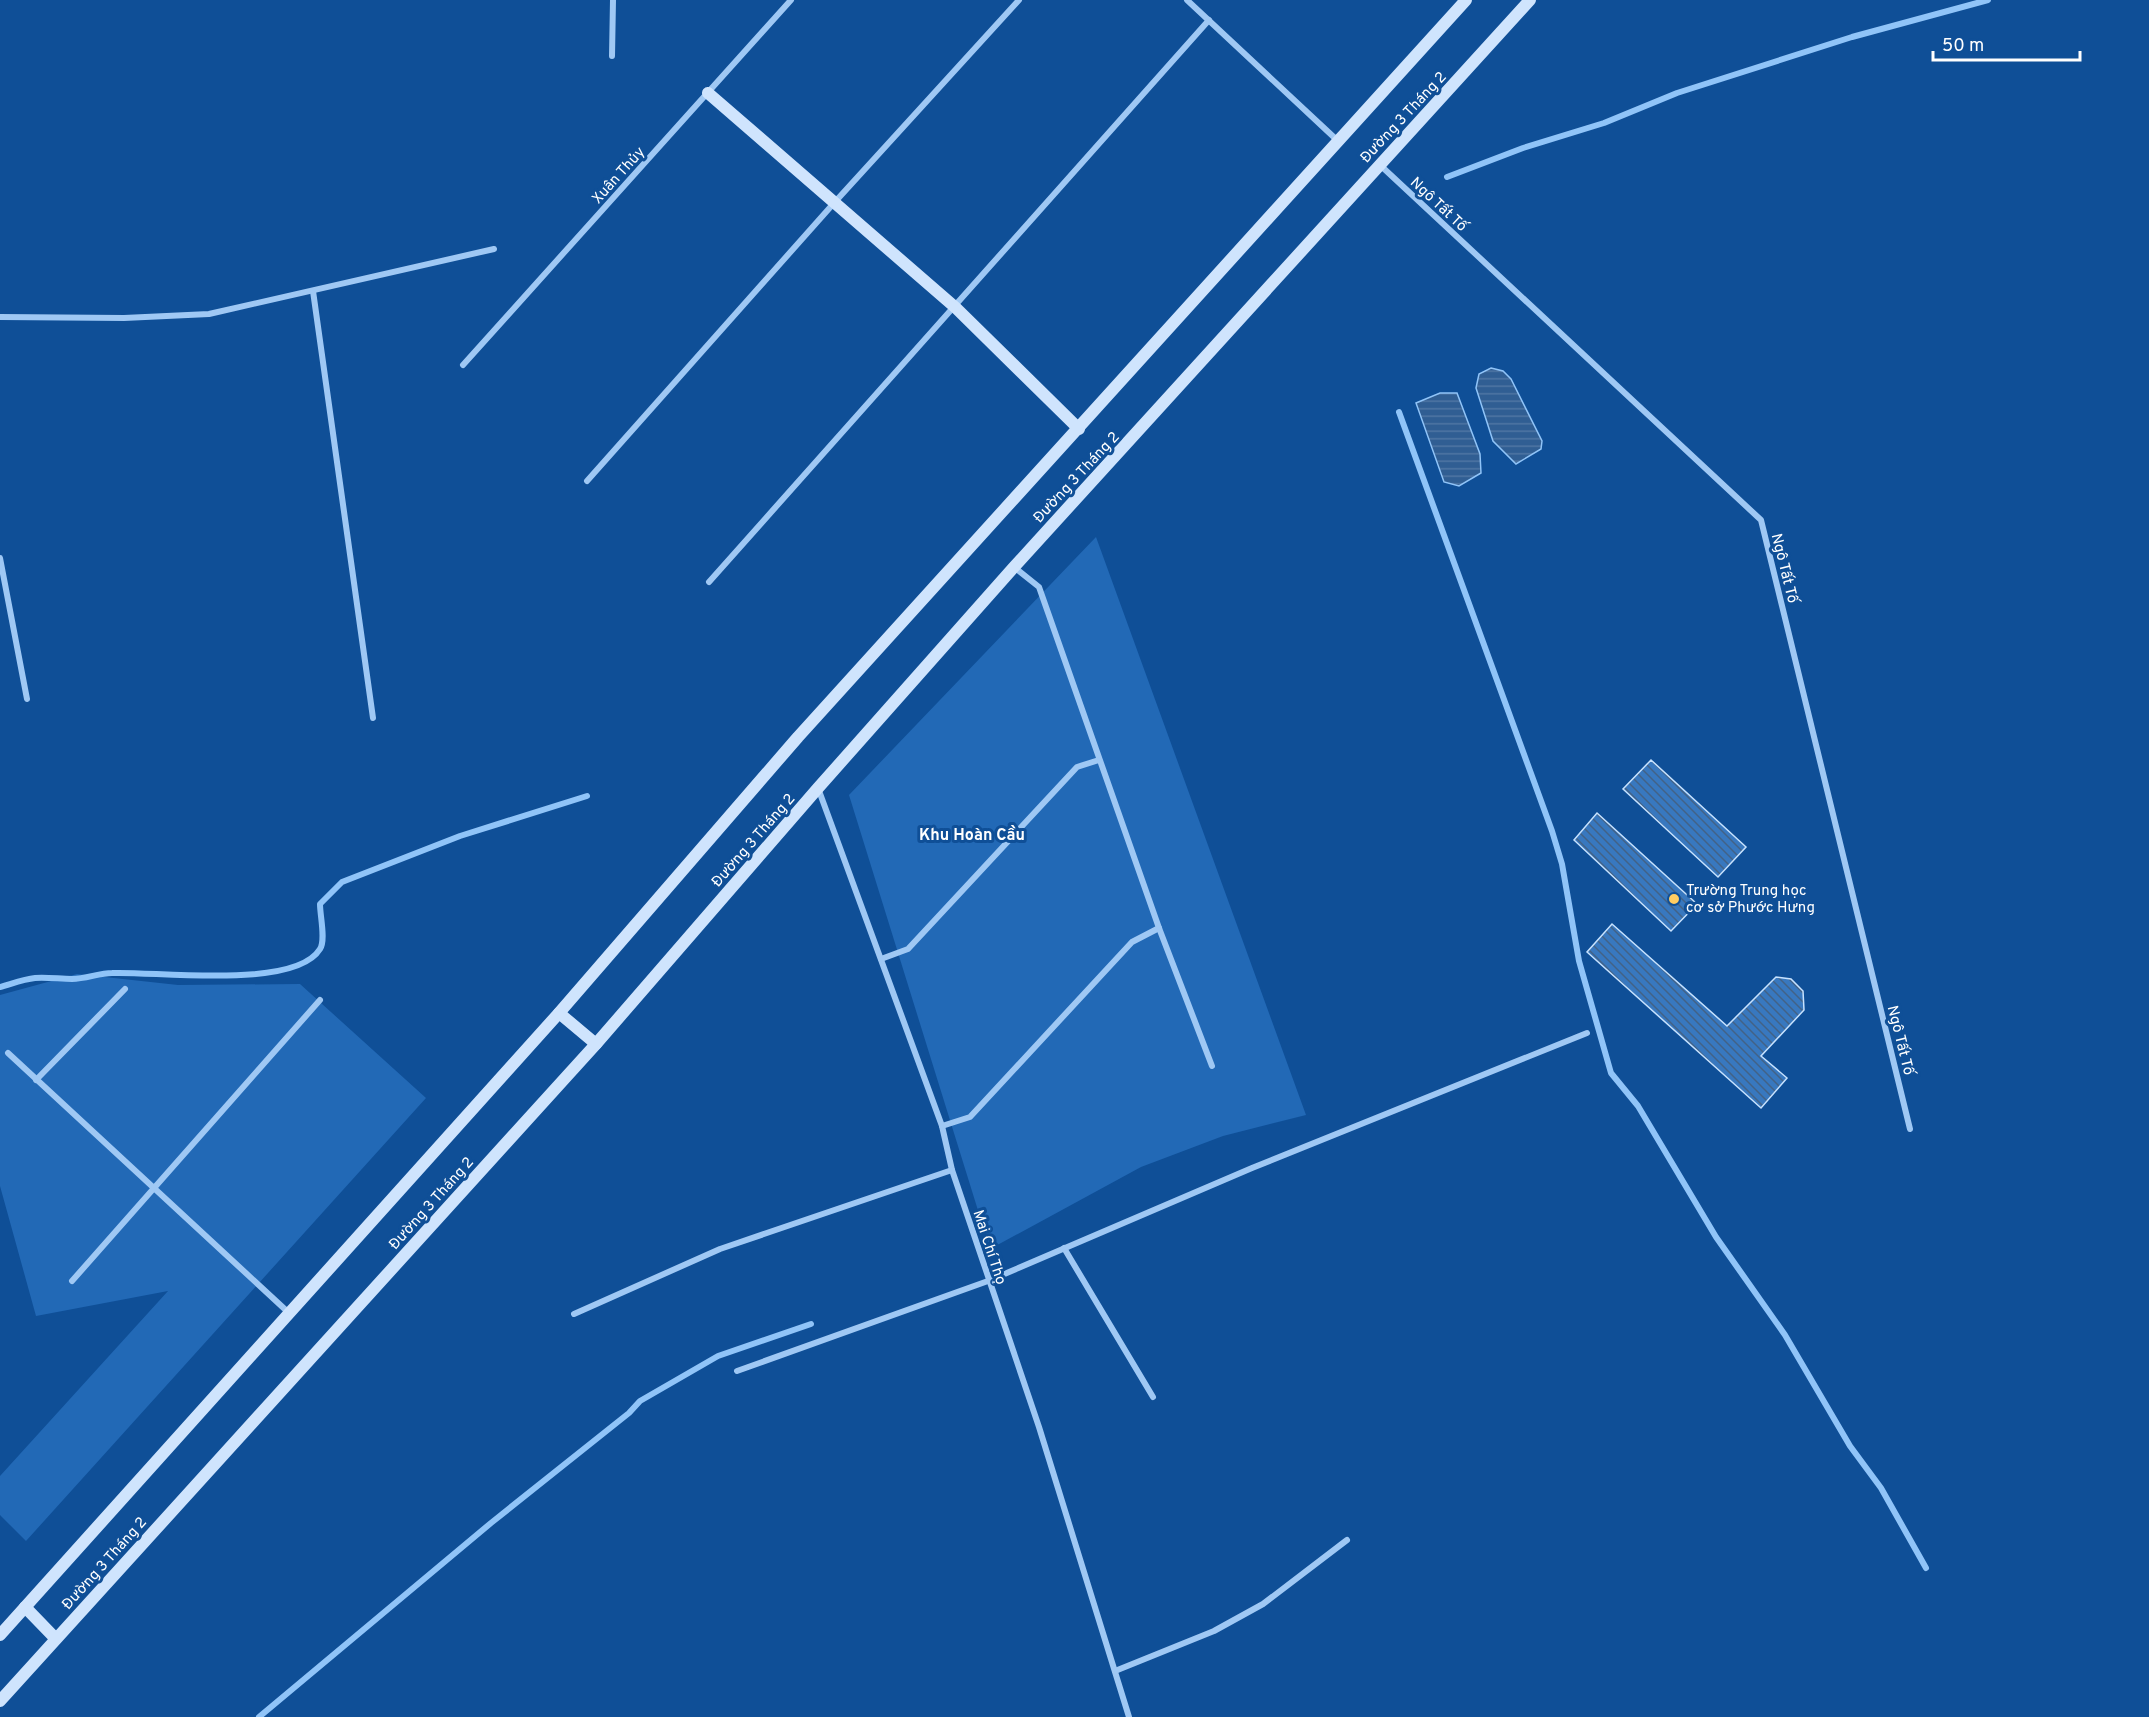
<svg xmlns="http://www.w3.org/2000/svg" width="2149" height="1717" viewBox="0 0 2149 1717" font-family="Overpass,sans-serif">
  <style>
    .grass { fill: #2269b6 }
    .water { fill: url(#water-rules); stroke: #90c4f8; stroke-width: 1.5 }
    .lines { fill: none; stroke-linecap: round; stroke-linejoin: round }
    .stream { stroke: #90c4f8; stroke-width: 6 }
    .building { fill: url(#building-back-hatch); stroke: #c7e2fe; stroke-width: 1.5 }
    .street { stroke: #9fc8f4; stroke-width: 6 }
    .secondary { stroke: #cfe4fd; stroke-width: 12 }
    .poi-dot { fill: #ffcd62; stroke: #0f4f97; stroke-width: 2 }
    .labels { text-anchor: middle; stroke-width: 6; stroke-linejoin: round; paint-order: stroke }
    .street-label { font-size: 15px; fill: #fff; stroke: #0f4f97 }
    .poi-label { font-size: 15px; fill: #fff; stroke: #0f4f97; text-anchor: start }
    .neighbourhood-label { font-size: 16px; font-weight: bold; fill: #fff; stroke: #0f4f97 }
  </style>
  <defs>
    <pattern id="water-rules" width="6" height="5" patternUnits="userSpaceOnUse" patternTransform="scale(1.5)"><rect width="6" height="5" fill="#305e93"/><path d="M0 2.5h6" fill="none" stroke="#4f76a3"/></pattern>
    <pattern id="building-back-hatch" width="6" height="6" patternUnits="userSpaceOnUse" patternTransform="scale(1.5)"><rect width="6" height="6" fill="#3878bf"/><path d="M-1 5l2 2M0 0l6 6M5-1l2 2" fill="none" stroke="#426286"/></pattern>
  </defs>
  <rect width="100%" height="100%" fill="#0f4f97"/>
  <g class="grass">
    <polygon points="1096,537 1306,1115 1223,1136 1141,1167 990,1249 849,795"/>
    <polygon points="77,974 178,985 300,984 426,1098 26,1541 0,1515 0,1476 168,1291 36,1316 0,1186 0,995"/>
  </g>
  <g class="water">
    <polygon points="1491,368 1503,371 1511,379 1542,441 1541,449 1516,464 1493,441 1476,388 1479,374"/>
    <polygon points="1440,393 1457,393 1480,454 1481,473 1459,486 1444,482 1416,403"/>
  </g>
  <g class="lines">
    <g class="stream">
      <polyline points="1447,177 1523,148 1604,123 1677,93 1852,37 1988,0"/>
      <polyline points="1399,412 1552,831 1562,864 1579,961 1611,1073 1638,1106 1716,1237 1785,1335 1850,1446 1881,1488 1926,1568"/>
      <path d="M0 987C11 984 24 979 35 978 47 977 60 979 72 979 86 979 99 973 112 973 157 971 295 990 320 949 326 940 320 916 320 904L342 882 460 836 587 796"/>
      <polyline points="259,1717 491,1523 629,1413 640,1401 718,1356 811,1324"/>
    </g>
  </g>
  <g class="building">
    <polygon points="1651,760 1746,847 1718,877 1623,789"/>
    <polygon points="1597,813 1697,904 1671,931 1574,840"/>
    <polygon points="1612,924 1727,1026 1776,977 1791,979 1803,991 1804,1010 1761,1056 1787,1078 1761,1108 1587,952"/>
  </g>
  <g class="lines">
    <g class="street">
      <polyline points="1187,0 1338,141"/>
      <polyline points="612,56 613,0"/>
      <polyline points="1380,165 1761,520 1910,1129"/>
      <polyline points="313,291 373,718"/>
      <polyline points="0,317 124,318 209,314 494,249"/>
      <polyline points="463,365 791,0"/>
      <polyline points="587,481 834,203 1019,0"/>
      <polyline points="0,558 27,699"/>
      <polyline points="1014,567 1039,587 1159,928 1212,1066"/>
      <polyline points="709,582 1209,20"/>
      <polyline points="818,788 942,1126 952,1170 1039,1427 1129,1717"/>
      <polyline points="881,959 908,949 1077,767 1099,760"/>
      <polyline points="8,1053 289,1313"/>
      <polyline points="36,1080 125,989"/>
      <polyline points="942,1126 970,1117 1132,942 1159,928"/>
      <polyline points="1064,1248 1153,1397"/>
      <polyline points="72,1281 320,1000"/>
      <polyline points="574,1314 720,1249 952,1170"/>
      <polyline points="737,1371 988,1281 1252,1168 1587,1033"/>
      <polyline points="1115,1671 1214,1631 1263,1604 1347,1540"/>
    </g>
    <g class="secondary">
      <polyline points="708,93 956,308 1079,429"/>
      <polyline points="559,1013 596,1044"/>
      <polyline points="25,1607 55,1638"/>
      <polyline points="0,1635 559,1013 798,737 1466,0"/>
      <polyline points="0,1701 596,1044 818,788 1014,567 1530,0"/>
    </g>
  </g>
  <circle class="poi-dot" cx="1674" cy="899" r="6"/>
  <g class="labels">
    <g class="street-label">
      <text transform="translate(1403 117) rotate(-47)" y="5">Đường 3 Tháng 2</text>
      <text transform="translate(618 175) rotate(-48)" y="5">Xuân Thủy</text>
      <text transform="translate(1439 204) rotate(43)" y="5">Ngô Tất Tố</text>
      <text transform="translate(1076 477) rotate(-47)" y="5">Đường 3 Tháng 2</text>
      <text transform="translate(1785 568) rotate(76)" y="5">Ngô Tất Tố</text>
      <text transform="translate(753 840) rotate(-49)" y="5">Đường 3 Tháng 2</text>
      <text transform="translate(1901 1040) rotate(76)" y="5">Ngô Tất Tố</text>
      <text transform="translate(431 1203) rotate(-48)" y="5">Đường 3 Tháng 2</text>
      <text transform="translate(990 1247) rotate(72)" y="5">Mai Chí Thọ</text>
      <text transform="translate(104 1563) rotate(-48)" y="5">Đường 3 Tháng 2</text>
    </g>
    <g class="poi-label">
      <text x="1686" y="895">Trường Trung học<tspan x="1686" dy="17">cơ sở Phước Hưng</tspan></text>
    </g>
    <g class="neighbourhood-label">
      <text x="972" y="840">Khu Hoàn Cầu</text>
    </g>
  </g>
  <path d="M1933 51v9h147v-9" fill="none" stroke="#ffffff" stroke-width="3"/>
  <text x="1942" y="51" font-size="18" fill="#ffffff" stroke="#0f4f97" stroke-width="4.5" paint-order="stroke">50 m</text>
</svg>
